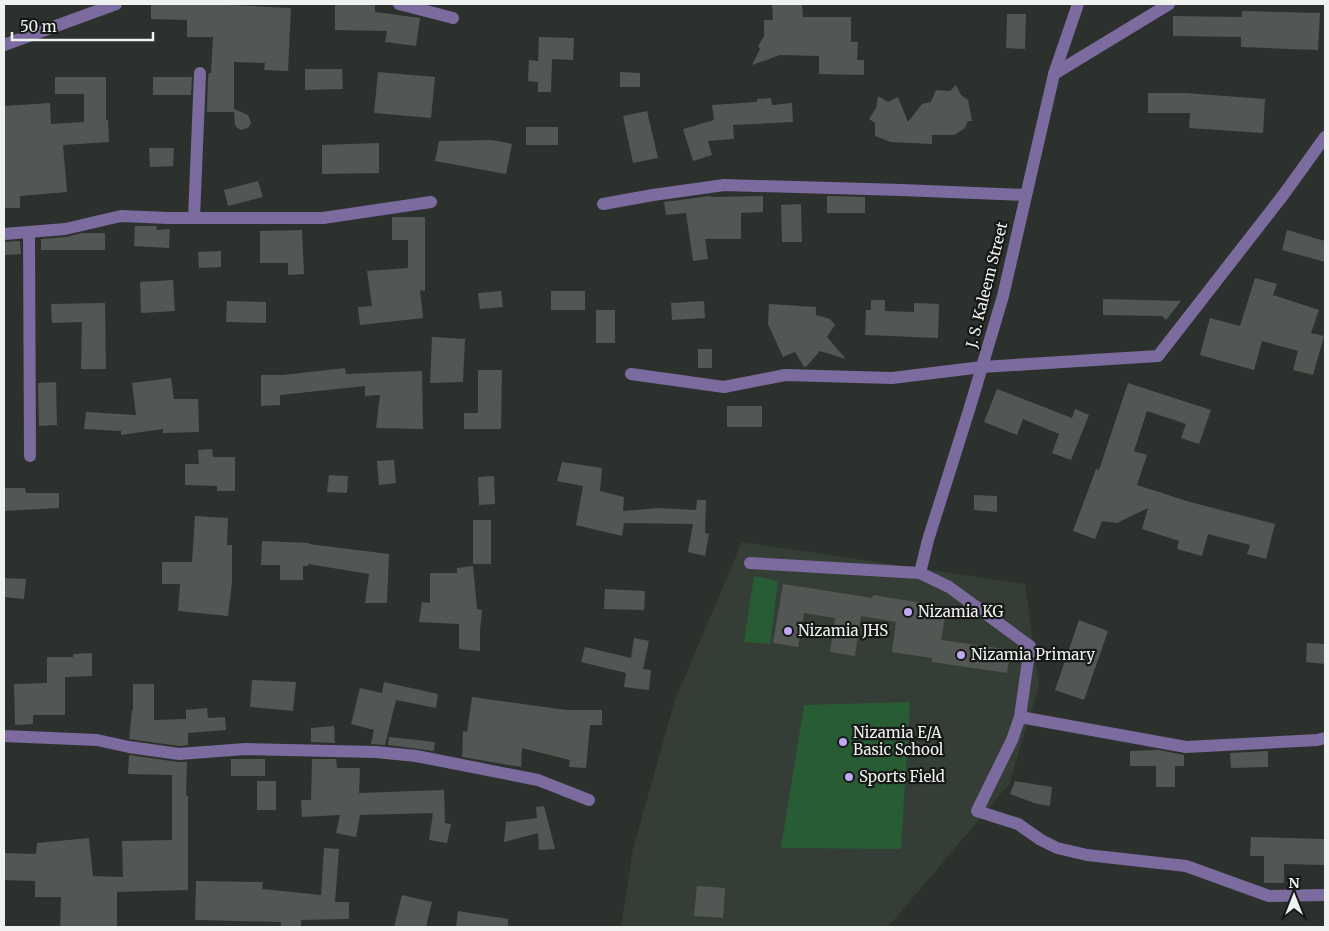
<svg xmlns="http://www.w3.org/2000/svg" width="1329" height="931" viewBox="0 0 1329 931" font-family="Merriweather,serif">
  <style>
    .built { fill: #353e36 }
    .green { fill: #285c34 }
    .building { fill: #525753 }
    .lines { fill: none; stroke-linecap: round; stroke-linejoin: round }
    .minor { stroke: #7b6b9e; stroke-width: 12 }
    .poi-dot { fill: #c0a8f3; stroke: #161816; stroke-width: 2 }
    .labels { text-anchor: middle; stroke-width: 4.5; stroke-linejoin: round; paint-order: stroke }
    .street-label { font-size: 15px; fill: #eff2ef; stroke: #161816 }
    .poi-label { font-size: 15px; fill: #eff2ef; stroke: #161816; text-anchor: start }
  </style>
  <rect width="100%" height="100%" fill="#2c312d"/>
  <polygon class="built" points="742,542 1025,584 1039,686 1009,784 888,927 621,927 633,849 675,700"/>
  <g class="green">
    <polygon points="754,576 778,581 770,644 744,642"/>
    <polygon points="910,702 901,849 781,848 804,705"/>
  </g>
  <g class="building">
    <polygon points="151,4 210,4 291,8 288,71 264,70 265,63 234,62 234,109 248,115 251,123 249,127 241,130 237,128 235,125 234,112 207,112 208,77 209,73 211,73 213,37 187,37 187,20 151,19"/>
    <polygon points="335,4 375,5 375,12 420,18 416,46 385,42 387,31 335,30"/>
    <polygon points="772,4 802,4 803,17 851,17 851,42 858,42 857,60 864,60 864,75 819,74 819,56 780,55 752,65 760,49 758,46 764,36 764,20 773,20"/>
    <polygon points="1242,11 1320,13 1318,50 1241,47 1241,37 1173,36 1173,16 1242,17"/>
    <polygon points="1007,14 1026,14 1025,49 1006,48"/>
    <polygon points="539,37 574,38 573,60 552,59 551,92 538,92 538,82 528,81 529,60 538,61"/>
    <polygon points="305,69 342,69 343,89 305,90"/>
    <polygon points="378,72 435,77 431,118 374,113"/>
    <polygon points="620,72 640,73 640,87 620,87"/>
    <polygon points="55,77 106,77 106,120 108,120 109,142 63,145 67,192 20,196 20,208 4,208 4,106 50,103 51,124 84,122 84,94 55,94"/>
    <polygon points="153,77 192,77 191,95 153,95"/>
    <polygon points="956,85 961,95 968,100 972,121 968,121 965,128 954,135 932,135 932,144 891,142 875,136 875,123 869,119 876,108 878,96 888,102 898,97 908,122 922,104 931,102 936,90 950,91"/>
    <polygon points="1148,93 1186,93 1265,99 1263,133 1189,128 1190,113 1148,113"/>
    <polygon points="771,98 772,105 792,103 793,122 733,125 734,139 708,141 712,155 693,161 683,129 714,120 712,105 757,102 757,99"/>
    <polygon points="647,111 658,158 633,163 623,116"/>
    <rect x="526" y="127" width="32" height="18"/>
    <polygon points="492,140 512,144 506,174 435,161 439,141"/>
    <polygon points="379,143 379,173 322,174 322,145"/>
    <polygon points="149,148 174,148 173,166 150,167"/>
    <polygon points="258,181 263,197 228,206 224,190"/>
    <polygon points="711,196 711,197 763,196 763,212 741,213 741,239 705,239 708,259 693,261 686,213 666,215 664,202"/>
    <polygon points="827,196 865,197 865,213 827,213"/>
    <polygon points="801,204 802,242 782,242 781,205"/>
    <polygon points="392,217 425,217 425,291 420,290 423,318 360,325 358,307 372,306 367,271 408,268 408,240 392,240"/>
    <polygon points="135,226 156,226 157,230 170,229 169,248 134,246"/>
    <polygon points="302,230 304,274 288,275 288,263 260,263 260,231"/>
    <polygon points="1287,230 1325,241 1325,262 1282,250"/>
    <polygon points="82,233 105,233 105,250 41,250 41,239 66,237"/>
    <polygon points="20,241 21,254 4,255 4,242"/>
    <polygon points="221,251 221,267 199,268 198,252"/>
    <polygon points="1255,278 1277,284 1273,295 1319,310 1311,333 1324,336 1313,375 1293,370 1298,351 1262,341 1254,370 1200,355 1210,318 1240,326"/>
    <polygon points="173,280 175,311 141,313 140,282"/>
    <polygon points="501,291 503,307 480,309 478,293"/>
    <rect x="551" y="291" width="34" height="19"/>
    <polygon points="1103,299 1181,301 1166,320 1162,316 1103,315"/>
    <polygon points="871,300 885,300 885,311 914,312 914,303 939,304 938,338 865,335 866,310 871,310"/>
    <polygon points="227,301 266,302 266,323 226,322"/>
    <polygon points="704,301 705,318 672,320 671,303"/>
    <polygon points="105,303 106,369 81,369 82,322 52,323 51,304"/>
    <polygon points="769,304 816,307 816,315 830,319 835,325 827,337 846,359 820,351 806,367 804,367 795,352 783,357 768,324"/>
    <rect x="596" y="310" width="19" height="33"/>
    <polygon points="432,337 465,339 463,382 430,383"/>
    <rect x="698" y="349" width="14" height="19"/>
    <polygon points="345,368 346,374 422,371 423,429 376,428 380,395 365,396 365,386 280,395 280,405 261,406 261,375 283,375"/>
    <polygon points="478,370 502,370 501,429 464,429 464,413 478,413"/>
    <polygon points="171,378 174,399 198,399 199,432 163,433 163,429 121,435 121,431 84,429 86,412 136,415 132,383"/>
    <polygon points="56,382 57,425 39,426 38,383"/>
    <polygon points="1128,383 1211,410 1199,444 1181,438 1186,424 1147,411 1134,451 1147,455 1137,485 1190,502 1275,524 1266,559 1247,554 1250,545 1208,534 1202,556 1177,549 1179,541 1142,529 1148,508 1117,523 1102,521 1095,539 1073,531 1096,469 1099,470"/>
    <polygon points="997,389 1072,418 1075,409 1089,415 1071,460 1052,453 1059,434 1023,419 1017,435 984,422"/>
    <rect x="727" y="406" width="35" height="21"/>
    <polygon points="212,449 213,457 235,457 235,491 217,491 217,486 185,485 185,464 199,464 198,450"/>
    <polygon points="394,460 396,483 379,485 377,461"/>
    <polygon points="562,462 602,468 600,491 624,497 623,511 658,508 696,510 697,500 706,500 705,533 709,534 705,556 688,552 693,524 624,523 622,536 576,525 583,486 557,481"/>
    <polygon points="329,475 348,476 347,493 327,492"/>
    <polygon points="494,476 495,504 479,505 478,477"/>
    <polygon points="4,488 25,488 26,493 59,493 59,508 4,511"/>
    <polygon points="974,495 997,496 997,512 974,510"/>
    <polygon points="195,516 228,518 227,545 232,545 232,582 228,616 178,611 180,584 162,584 162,562 192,562"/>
    <rect x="473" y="520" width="18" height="44"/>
    <polygon points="262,541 309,543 309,544 389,554 387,603 365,603 369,574 308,564 308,566 303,566 303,580 280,580 280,565 261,565"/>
    <polygon points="473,566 477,609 482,610 480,630 480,651 459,649 459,624 419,622 422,602 430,603 430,573 457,573 457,568"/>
    <polygon points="4,578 26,579 24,599 4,597"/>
    <polygon points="783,584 872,598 873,595 947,607 941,640 1011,650 1007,673 932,662 932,658 892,652 896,622 861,616 855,656 830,652 835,618 804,613 798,647 773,643"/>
    <polygon points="605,589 645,591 644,610 604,609"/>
    <polygon points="1079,620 1108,631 1084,700 1055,690"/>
    <polygon points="634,638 649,641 643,669 651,670 649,690 624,687 626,673 581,662 585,647 631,658"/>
    <polygon points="1307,643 1325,644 1325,664 1306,662"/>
    <polygon points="92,653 92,676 65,677 65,715 33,715 33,724 15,725 14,684 47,683 47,657 73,657 73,654"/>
    <polygon points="252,680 296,682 293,711 250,707"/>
    <polygon points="384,682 438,694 436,708 396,700 385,745 371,744 374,730 351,724 360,688 382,693"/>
    <polygon points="133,684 154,684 154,720 186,719 186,710 207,708 208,718 225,717 226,730 188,733 188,745 179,746 129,739 132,710 133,710"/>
    <polygon points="472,697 566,710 602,710 602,725 590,725 586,768 569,767 570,760 522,748 521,767 462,757 463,731 467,732"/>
    <polygon points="334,726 335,743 311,742 311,728"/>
    <polygon points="389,737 435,742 434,751 388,745"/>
    <polygon points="1159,750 1184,755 1184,766 1175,766 1175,787 1156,787 1156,766 1130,766 1130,751"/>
    <polygon points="1268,751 1268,767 1231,768 1230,753"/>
    <polygon points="129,755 178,762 187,762 186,796 188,796 188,890 117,892 117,927 60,927 61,897 35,897 35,881 4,880 4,853 36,854 37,843 89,838 93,876 123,877 122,841 172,840 172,775 128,774"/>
    <rect x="231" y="759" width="34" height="17"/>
    <polygon points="312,759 336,759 337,768 360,768 359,793 444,790 445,823 451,824 447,843 429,840 433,813 360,815 356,837 336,833 340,815 302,817 301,800 311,800"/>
    <rect x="257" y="781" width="19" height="29"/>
    <polygon points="1015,781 1052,787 1050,806 1037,804 1010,794"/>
    <polygon points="544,806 555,849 539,850 538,833 504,842 506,822 537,818 536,807"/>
    <polygon points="1251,837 1325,839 1324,865 1284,864 1284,883 1264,883 1264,856 1250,856"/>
    <polygon points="324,848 339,849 335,902 349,902 349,919 301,920 301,927 281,927 281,922 195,920 196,881 263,882 262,889 321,895"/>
    <polygon points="697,886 725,888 723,918 694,916"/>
    <polygon points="402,895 432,902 426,927 394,927"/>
    <polygon points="458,911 508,919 508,927 456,927"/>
  </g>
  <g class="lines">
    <g class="minor">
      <polyline points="399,4 453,18"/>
      <polyline points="4,45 116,4"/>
      <polyline points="1054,74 1169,4"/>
      <polyline points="603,204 653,195 724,185 901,190 1026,195"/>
      <polyline points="194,218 200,73"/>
      <polyline points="29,233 30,456"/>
      <polyline points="4,234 65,229 121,216 169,218 323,218 431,202"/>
      <polyline points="631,374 724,387 785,375 892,378 982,367 1158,356 1284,194 1325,137"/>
      <polyline points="750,563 920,573 949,587 1030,646 1020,717 1012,740 977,811 1018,824 1041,840 1057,848 1087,855 1186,866 1269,896 1325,895"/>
      <polyline points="920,573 928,540 970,407 1003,296 1054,74 1078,4"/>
      <polyline points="1020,717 1186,747 1317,740 1325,738"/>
      <polyline points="4,736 97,740 129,747 179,754 245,749 376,752 416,756 538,780 589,800"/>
    </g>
  </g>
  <g class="poi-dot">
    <circle cx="908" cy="612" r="5"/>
    <circle cx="788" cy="631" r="5"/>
    <circle cx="961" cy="655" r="5"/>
    <circle cx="843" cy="742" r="5"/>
    <circle cx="849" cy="777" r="5"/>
  </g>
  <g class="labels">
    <g class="street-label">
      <text transform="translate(987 285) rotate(-76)" y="5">J. S. Kaleem Street</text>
    </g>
    <g class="poi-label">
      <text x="918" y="617">Nizamia KG</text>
      <text x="798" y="636">Nizamia JHS</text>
      <text x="971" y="660">Nizamia Primary</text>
      <text x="853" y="738">Nizamia E/A<tspan x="853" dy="17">Basic School</tspan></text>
      <text x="859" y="782">Sports Field</text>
    </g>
  </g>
  <rect width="1329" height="931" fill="none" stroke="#eff2ef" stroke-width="10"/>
  <g transform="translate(1294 896)" stroke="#161816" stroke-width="4" paint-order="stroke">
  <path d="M0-4L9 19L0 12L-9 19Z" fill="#eff2ef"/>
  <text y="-8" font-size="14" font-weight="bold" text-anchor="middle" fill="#eff2ef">N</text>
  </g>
  <path d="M12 32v8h141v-8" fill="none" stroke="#eff2ef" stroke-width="2.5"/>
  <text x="20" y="32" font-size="15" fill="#eff2ef" stroke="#161816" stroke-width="4" paint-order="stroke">50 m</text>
</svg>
